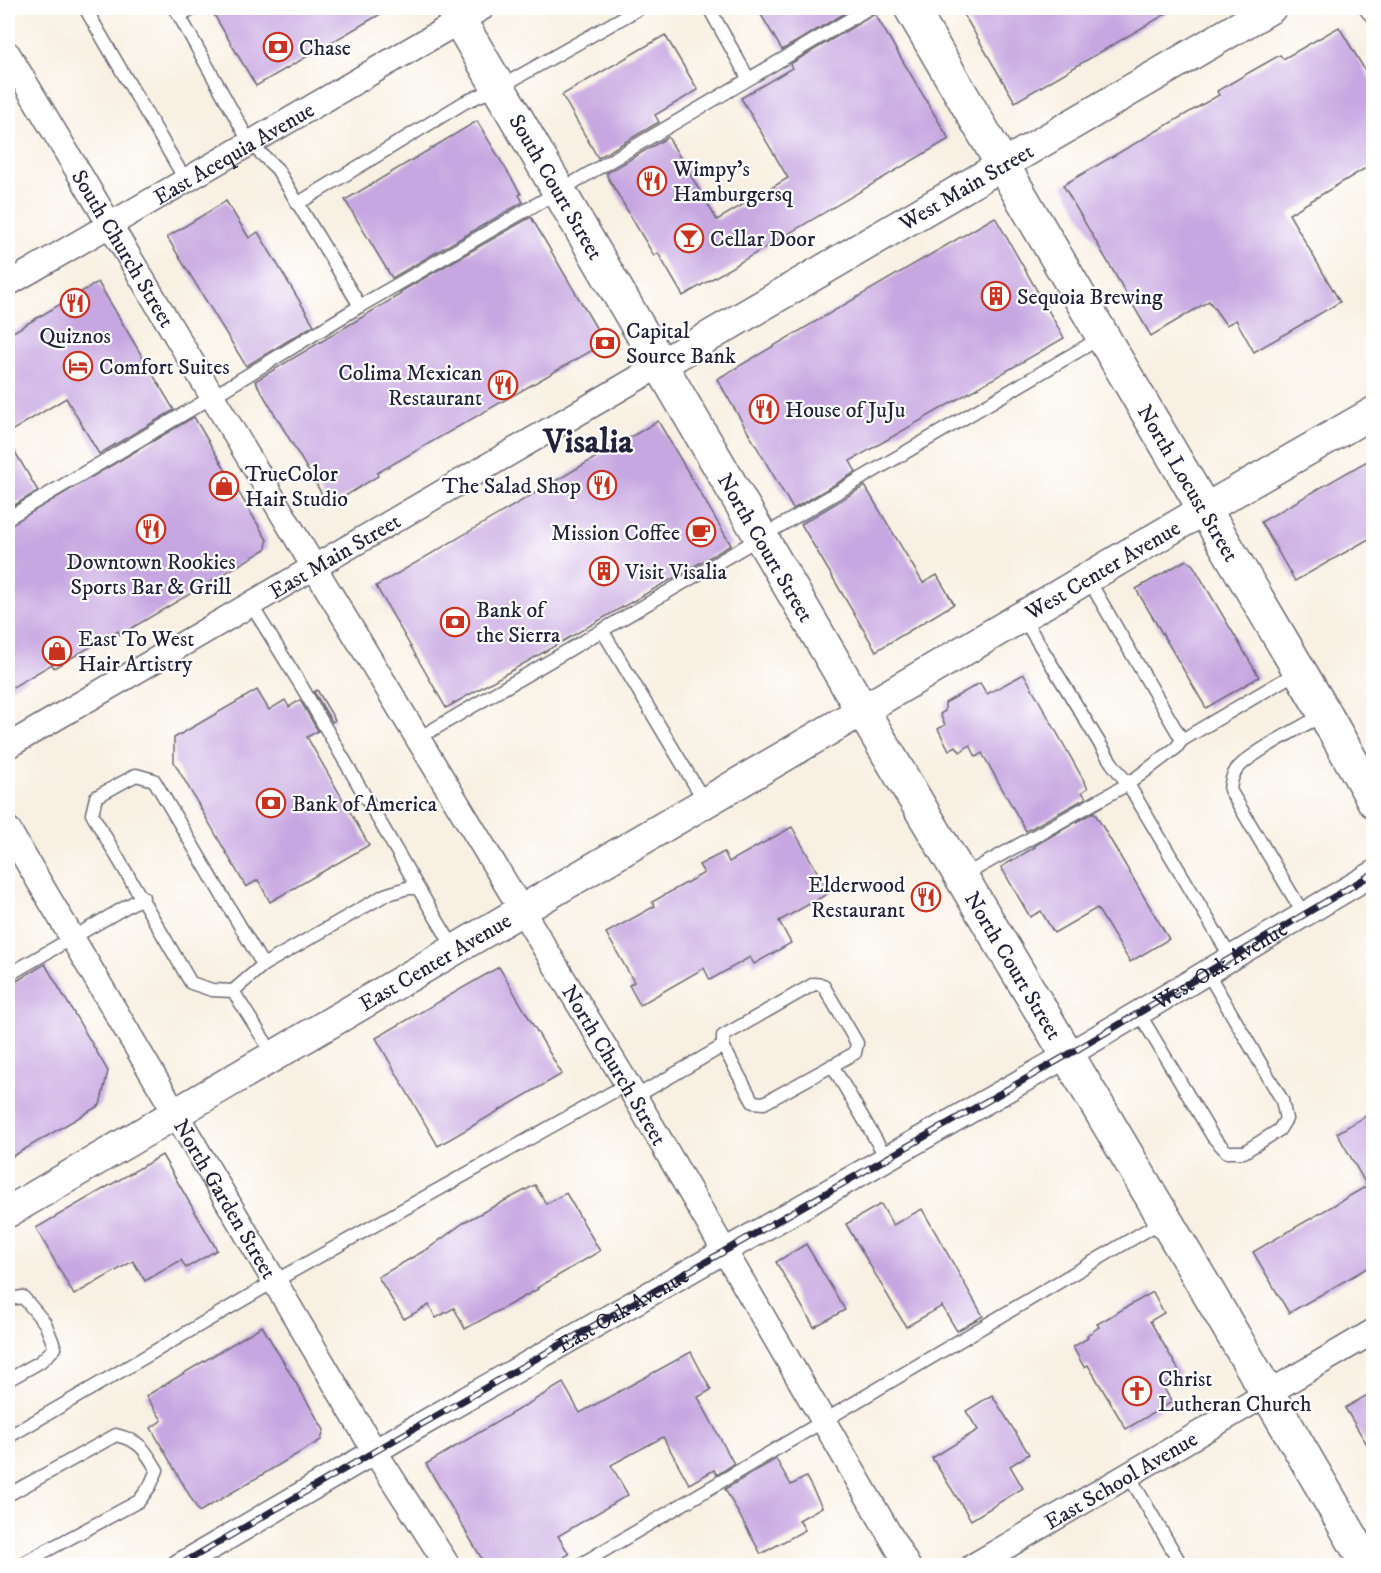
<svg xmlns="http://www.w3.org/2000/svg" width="1381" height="1573" viewBox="0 0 1381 1573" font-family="'IM FELL DW Pica',serif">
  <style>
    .building { fill: #c7a7e1 }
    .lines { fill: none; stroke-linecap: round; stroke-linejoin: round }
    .service-casing { stroke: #6d6a75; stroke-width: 15 }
    .minor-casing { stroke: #6d6a75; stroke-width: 27 }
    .tertiary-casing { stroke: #6d6a75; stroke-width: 33 }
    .primary-casing { stroke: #6d6a75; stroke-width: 36 }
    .service { stroke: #fff; stroke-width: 12 }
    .minor { stroke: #fff; stroke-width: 24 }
    .tertiary { stroke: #fff; stroke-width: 30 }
    .primary { stroke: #fff; stroke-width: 33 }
    .rail-casing { stroke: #22223b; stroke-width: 7 }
    .rail { stroke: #fff; stroke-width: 4.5; stroke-dasharray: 14; stroke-linecap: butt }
    .labels { text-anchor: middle; stroke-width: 4.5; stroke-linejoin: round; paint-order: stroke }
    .poi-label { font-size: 22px; fill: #22223b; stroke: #fff; text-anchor: start }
    .street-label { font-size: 22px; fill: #22223b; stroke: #fff }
    .town-label { font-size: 34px; font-weight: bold; fill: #22223b; stroke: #fff }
  </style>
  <rect width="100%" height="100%" fill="#fff"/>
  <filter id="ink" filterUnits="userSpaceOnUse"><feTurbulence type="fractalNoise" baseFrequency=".0167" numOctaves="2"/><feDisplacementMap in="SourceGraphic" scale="12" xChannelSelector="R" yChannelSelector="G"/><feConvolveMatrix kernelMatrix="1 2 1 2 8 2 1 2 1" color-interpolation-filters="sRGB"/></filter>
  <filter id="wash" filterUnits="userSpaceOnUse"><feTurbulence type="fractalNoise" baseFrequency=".008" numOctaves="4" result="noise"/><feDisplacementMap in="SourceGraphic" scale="24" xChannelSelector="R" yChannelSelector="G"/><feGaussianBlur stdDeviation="1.35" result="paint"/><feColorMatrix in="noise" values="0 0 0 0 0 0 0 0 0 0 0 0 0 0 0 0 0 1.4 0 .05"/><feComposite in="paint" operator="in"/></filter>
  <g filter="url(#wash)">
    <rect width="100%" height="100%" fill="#f8f0e2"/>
    <g id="blocks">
      <g class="building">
        <polygon points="210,8 391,8 256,86"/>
        <polygon points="757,8 854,8 782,50"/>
        <polygon points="960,8 1176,8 1015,102"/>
        <polygon points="875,14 949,139 683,296 658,253 654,256 607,176 607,173 668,137 717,220 788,178 741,98 792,68 790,64"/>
        <polygon points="1339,27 1374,85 1374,163 1289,214 1340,302 1254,352 1236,320 1226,325 1209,301 1151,336 1063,185 1219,95 1217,91 1250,72 1280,55 1283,59"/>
        <polygon points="665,35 698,90 655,115 659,122 598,158 562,95"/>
        <polygon points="477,121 521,194 519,195 523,202 392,278 345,200"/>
        <polygon points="226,201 249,238 258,232 314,325 246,366 167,237"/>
        <polygon points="531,217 605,343 377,473 378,476 329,506 255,381 401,294 400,292"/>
        <polygon points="995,217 1064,338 850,461 856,472 793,509 717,379"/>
        <polygon points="98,282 174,410 99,454 66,398 8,433 8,335"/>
        <polygon points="194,417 267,540 266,549 120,635 118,631 54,668 52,664 8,690 8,526"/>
        <polygon points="658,421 731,545 446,708 376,586"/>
        <polygon points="8,440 38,491 8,509"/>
        <polygon points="1374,457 1374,536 1295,581 1261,522"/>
        <polygon points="865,486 923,583 937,575 954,604 876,651 801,524"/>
        <polygon points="1186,560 1193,565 1259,677 1206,708 1136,589"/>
        <polygon points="1024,674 1088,788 1082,792 1086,798 1026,831 982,753 976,757 970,745 960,752 956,746 949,750 938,729 945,725 940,714 945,711 945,703 980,683 987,694"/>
        <polygon points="257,690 269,710 285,700 289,707 300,700 318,731 307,737 369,845 270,902 258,880 246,887 174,762 174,738"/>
        <polygon points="317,690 335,720 332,722 314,692"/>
        <polygon points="1094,812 1169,939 1130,962 1097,908 1054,933 1041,911 1030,917 1001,867 1035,847 1034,846"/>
        <polygon points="792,827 829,893 779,921 791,943 754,964 750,957 710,980 704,968 640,1005 629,985 634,982 606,933 655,906 652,902 704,873 699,865 724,852 729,862"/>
        <polygon points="45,964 108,1071 100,1105 8,1159 8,986"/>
        <polygon points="499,967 562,1074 438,1146 376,1038"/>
        <polygon points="1374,1111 1374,1264 1289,1313 1253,1252 1367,1186 1337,1133"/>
        <polygon points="162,1155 217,1250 186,1268 181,1260 145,1281 133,1261 74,1295 36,1228"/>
        <polygon points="535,1185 546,1204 566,1193 600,1251 537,1288 538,1289 465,1329 454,1308 436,1318 429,1305 404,1319 378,1277 429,1248 466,1221"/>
        <polygon points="881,1204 893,1225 922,1209 983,1316 957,1331 942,1306 906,1327 846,1224"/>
        <polygon points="806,1244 845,1310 814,1327 776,1262"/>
        <polygon points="1153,1292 1164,1313 1150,1321 1181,1374 1162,1385 1172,1402 1126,1429 1088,1365 1084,1367 1073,1347 1088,1338 1087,1335 1099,1327 1097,1324"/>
        <polygon points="262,1326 324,1430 321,1440 199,1512 151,1428 162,1420 146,1396"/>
        <polygon points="691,1352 711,1390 698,1397 734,1464 717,1475 714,1470 689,1484 663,1437 611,1465 628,1495 558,1536 569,1554 550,1566 486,1566 426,1464 563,1383 580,1413"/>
        <polygon points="1374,1391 1374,1456 1345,1408"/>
        <polygon points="992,1395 1029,1454 1010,1466 1023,1488 971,1520 932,1458 978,1430 966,1411"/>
        <polygon points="776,1459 791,1485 806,1477 822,1507 799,1520 805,1530 761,1554 725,1489"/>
      </g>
    </g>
  </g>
  <g filter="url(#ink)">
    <use href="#blocks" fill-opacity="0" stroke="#6d6a75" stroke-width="1.5"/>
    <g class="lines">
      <g class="service-casing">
        <g id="service">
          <polyline points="85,8 186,181"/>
          <polyline points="175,8 250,143 277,169 360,306"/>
          <polyline points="709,8 748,78"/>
          <polyline points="180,15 194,8"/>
          <polyline points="297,204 465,102 500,87 640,8"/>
          <polyline points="8,518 212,397 360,306 561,190 869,8"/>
          <polyline points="1088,579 1182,740 1299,671"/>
          <polyline points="250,603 302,687 418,888"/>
          <polyline points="1022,616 1111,762 1128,784 1231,958"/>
          <polyline points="602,630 705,802"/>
          <polyline points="417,739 1102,337"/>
          <polyline points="963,876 1128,784 1176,748 1182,740"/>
          <path d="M1304 915 1230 790C1231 784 1231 778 1235 772 1245 755 1304 726 1324 714"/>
          <polyline points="263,965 154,780 136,775 96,797 92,814 191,983 212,990 233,991 274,1056"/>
          <polyline points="8,975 143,897"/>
          <polygon points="814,984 823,985 857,1043 855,1053 764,1103 753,1102 723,1046 723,1036"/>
          <polyline points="233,991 263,965 385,895 407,888 418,888 455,950"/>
          <polyline points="1139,1013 1213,1137 1227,1152 1244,1152 1279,1130 1286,1119 1282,1100 1207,972"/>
          <polyline points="832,1065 887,1159"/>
          <polyline points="635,1097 723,1046"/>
          <polyline points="8,1299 23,1297 45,1323 55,1348 40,1362 8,1380"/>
          <polyline points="8,1437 275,1281 627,1084"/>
          <polyline points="1128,1474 1182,1566"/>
          <path d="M8 1495 116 1435C140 1441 144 1448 157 1470L150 1486 139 1501 18 1566"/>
          <polyline points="578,1566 1164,1220"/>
        </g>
      </g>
      <g class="minor-casing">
        <g id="minor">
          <polyline points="1372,8 1374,10"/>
          <path id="s1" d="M8 54 314 567 635 1097 908 1566"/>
          <path id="s2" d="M8 284 482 8"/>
          <path id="s3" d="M8 746 662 364"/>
          <path id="s4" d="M8 829 375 1452 448 1566"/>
          <polyline points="179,1566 408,1432 1078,1049 1374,873"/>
          <path id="s5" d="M973 1566 1374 1331"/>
        </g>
      </g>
      <g class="tertiary-casing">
        <g id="tertiary">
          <path id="s6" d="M662 364 1271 8"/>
          <path id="s7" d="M8 1212 1205 509 1374 412"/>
        </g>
      </g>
      <g class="primary-casing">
        <g id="primary">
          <path id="s8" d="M452 8C588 237 719 469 855 698 1026 987 1200 1274 1368 1566"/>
          <path id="s9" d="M911 8 1103 337 1325 714 1374 801"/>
        </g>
      </g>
      <use href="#service" class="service"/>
      <use href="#minor" class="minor"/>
      <use href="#tertiary" class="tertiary"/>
      <use href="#primary" class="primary"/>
      <g class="rail-casing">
        <g id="rail">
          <path id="s10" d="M178 1566 408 1432 1078 1049 1374 873"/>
        </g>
      </g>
      <use href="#rail" class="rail"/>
    </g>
  </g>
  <defs>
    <g id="bank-ring" transform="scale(1.5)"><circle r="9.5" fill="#fff" stroke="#c8321e" stroke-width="1.5"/><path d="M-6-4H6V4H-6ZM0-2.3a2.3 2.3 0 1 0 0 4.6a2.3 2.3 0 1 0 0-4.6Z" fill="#c8321e"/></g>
    <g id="restaurant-ring" transform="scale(1.5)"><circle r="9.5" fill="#fff" stroke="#c8321e" stroke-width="1.5"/><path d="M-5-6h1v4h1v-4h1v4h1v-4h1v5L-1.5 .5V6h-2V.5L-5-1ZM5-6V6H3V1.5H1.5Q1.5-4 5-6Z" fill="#c8321e"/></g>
    <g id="bar-ring" transform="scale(1.5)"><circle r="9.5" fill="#fff" stroke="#c8321e" stroke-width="1.5"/><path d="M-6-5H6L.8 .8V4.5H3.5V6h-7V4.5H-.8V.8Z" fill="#c8321e"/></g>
    <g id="building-ring" transform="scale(1.5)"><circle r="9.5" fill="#fff" stroke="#c8321e" stroke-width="1.5"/><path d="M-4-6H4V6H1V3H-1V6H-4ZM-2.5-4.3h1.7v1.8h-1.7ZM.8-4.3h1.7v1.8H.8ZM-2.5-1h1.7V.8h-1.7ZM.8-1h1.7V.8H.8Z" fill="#c8321e"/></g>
    <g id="hotel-ring" transform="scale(1.5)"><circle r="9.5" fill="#fff" stroke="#c8321e" stroke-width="1.5"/><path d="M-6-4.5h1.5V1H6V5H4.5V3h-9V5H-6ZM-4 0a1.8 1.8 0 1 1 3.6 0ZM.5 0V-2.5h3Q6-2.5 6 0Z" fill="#c8321e"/></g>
    <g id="shop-ring" transform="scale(1.5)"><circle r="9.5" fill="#fff" stroke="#c8321e" stroke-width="1.5"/><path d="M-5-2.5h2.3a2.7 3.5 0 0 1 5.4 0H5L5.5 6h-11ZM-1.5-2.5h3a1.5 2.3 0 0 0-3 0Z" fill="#c8321e"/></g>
    <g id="cafe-ring" transform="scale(1.5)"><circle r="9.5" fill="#fff" stroke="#c8321e" stroke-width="1.5"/><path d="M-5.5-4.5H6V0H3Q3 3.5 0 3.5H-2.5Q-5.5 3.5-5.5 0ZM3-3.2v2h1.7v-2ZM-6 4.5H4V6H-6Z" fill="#c8321e"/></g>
    <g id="church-ring" transform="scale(1.5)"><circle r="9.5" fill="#fff" stroke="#c8321e" stroke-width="1.5"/><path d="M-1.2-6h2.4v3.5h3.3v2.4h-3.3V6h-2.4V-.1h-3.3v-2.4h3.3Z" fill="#c8321e"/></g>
  </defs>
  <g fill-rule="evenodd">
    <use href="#bank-ring" x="278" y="47"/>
    <use href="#restaurant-ring" x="652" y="181"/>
    <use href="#bar-ring" x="689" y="238"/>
    <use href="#building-ring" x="996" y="296"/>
    <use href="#restaurant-ring" x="75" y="303"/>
    <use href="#bank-ring" x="605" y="343"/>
    <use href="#hotel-ring" x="78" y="366"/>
    <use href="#restaurant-ring" x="503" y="385"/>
    <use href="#restaurant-ring" x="764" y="409"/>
    <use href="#restaurant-ring" x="602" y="485"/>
    <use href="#shop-ring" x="224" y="486"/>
    <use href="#restaurant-ring" x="151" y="529"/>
    <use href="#cafe-ring" x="701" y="532"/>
    <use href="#building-ring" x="604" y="571"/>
    <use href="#bank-ring" x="455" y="622"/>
    <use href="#shop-ring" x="57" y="651"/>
    <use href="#bank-ring" x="271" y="803"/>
    <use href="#restaurant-ring" x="926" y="897"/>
    <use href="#church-ring" x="1137" y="1391"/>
  </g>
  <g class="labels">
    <g class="poi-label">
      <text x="299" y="55">Chase</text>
      <text x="673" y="176">Wimpy's<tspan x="673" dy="25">Hamburgersq</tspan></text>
      <text x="710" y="246">Cellar Door</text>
      <text x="1017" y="304">Sequoia Brewing</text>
      <text x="626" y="338">Capital<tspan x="626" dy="25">Source Bank</tspan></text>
      <text x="75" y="343" text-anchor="middle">Quiznos</text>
      <text x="99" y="374">Comfort Suites</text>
      <text x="482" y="380" text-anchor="end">Colima Mexican<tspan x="482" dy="25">Restaurant</tspan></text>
      <text x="785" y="417">House of JuJu</text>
      <text x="245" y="481">TrueColor<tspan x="245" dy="25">Hair Studio</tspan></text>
      <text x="581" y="493" text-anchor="end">The Salad Shop</text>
      <text x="680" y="540" text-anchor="end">Mission Coffee</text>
      <text x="151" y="569" text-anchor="middle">Downtown Rookies<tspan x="151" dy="25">Sports Bar &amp; Grill</tspan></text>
      <text x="625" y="579">Visit Visalia</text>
      <text x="476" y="617">Bank of<tspan x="476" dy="25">the Sierra</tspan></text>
      <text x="78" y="646">East To West<tspan x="78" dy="25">Hair Artistry</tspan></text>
      <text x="292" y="811">Bank of America</text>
      <text x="905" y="892" text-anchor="end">Elderwood<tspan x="905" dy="25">Restaurant</tspan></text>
      <text x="1158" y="1386">Christ<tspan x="1158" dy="25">Lutheran Church</tspan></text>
    </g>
    <g class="street-label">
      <text dy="8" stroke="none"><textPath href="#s2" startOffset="261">East Acequia Avenue</textPath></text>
      <text dy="8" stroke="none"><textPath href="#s8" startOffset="207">South Court Street</textPath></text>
      <text dy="8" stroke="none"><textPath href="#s6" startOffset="352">West Main Street</textPath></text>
      <text dy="8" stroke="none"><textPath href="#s1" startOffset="226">South Church Street</textPath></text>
      <text dy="8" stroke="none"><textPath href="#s9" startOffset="550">North Locust Street</textPath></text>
      <text dy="8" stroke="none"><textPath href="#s8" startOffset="624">North Court Street</textPath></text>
      <text dy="8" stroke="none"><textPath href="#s3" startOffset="378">East Main Street</textPath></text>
      <text dy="8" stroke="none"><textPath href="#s7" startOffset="1269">West Center Avenue</textPath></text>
      <text dy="8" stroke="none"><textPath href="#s7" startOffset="495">East Center Avenue</textPath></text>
      <text dy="8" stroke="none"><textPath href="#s10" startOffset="1203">West Oak Avenue</textPath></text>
      <text dy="8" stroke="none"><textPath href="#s8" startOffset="1110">North Court Street</textPath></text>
      <text dy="8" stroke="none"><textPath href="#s1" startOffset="1179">North Church Street</textPath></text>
      <text dy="8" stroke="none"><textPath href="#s4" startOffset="429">North Garden Street</textPath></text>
      <text dy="8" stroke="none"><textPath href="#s10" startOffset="513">East Oak Avenue</textPath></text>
      <text dy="8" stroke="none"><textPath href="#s5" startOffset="171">East School Avenue</textPath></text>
    </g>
    <g class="town-label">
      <text x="588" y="452">Visalia</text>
    </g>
  </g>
  <rect width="1381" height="1573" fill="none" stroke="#fff" stroke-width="30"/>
</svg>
